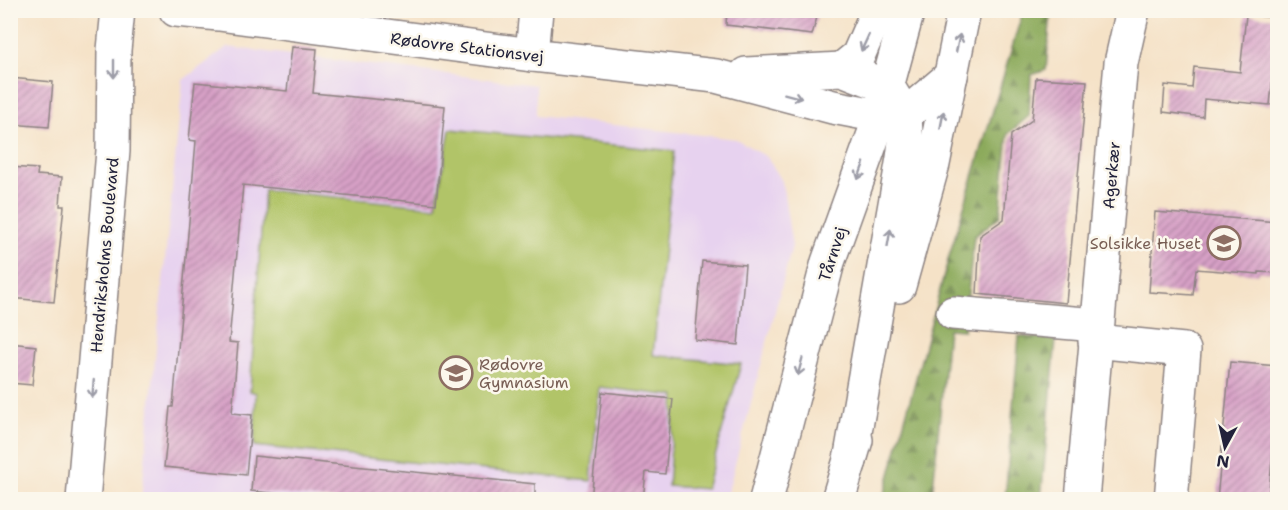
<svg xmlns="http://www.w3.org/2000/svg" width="1288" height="510" viewBox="0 0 1288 510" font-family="'Shantell Sans',sans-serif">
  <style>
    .built { fill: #e7d2ef }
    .green { fill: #b1c467; stroke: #6a7351; stroke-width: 1.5 }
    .forest { fill: url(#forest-firs); stroke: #57664c; stroke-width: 1.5 }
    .building { fill: url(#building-hatch) }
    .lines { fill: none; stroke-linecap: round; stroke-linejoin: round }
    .minor-casing { stroke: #8c8281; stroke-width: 36 }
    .minor { stroke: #fff; stroke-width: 33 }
    .oneway { stroke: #9c9ca7 }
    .labels { text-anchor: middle; stroke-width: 5; stroke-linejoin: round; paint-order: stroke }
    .street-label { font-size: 16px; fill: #22223b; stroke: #fbf7ec }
    .education-label { font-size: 16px; fill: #785e54; stroke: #fbf7ec; text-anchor: end }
  </style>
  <defs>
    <pattern id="forest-firs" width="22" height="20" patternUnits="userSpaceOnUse" patternTransform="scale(1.5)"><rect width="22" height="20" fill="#8caa5c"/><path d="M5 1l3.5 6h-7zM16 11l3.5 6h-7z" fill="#728a4d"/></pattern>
    <pattern id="building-hatch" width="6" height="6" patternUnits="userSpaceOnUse" patternTransform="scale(1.5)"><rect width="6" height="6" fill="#d7a0c6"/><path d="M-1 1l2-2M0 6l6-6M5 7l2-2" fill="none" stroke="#ae82a2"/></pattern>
  </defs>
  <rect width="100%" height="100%" fill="#fbf7ec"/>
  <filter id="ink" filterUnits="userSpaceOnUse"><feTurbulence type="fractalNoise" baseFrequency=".0167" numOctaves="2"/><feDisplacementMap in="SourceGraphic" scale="12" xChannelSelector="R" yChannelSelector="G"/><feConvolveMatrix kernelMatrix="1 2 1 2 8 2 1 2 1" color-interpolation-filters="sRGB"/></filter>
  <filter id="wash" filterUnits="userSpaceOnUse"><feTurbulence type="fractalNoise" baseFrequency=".008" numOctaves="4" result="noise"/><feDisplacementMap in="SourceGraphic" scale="24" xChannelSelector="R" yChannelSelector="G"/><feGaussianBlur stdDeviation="1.35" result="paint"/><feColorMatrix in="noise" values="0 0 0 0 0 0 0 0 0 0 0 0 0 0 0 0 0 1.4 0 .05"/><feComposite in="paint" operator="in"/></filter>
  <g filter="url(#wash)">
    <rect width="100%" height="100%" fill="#f5e2c7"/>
    <polygon class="built" points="227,47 536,85 536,116 736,139 767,157 782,181 792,246 726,499 141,500 183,80"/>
    <polygon class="green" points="450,129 674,151 653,355 741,364 706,489 668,486 675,396 599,387 591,481 254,446 256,393 250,391 264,190 436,207"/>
    <g class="forest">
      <polygon points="1023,11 1053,11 1050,23 1046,70 1031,75 1029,116 1008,134 1000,216 974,237 964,330 948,329 932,499 883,500 950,253"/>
      <polygon points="1019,336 1056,340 1041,499 1005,499"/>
    </g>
    <g id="blocks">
      <g class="building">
        <polygon points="727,10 819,10 812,35 726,25"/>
        <polygon points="1246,15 1278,18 1278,66 1274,65 1270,105 1204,99 1203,117 1163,112 1165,85 1192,88 1194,67 1240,72"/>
        <polygon points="292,47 317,49 313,93 445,106 436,204 243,185 229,342 238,343 232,413 252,415 246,475 164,467 170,407 173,407 196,141 189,140 195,82 287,91"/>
        <polygon points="10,78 53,82 49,127 10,124"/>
        <polygon points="1036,78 1087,81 1066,303 977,294 980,236 1004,219 1011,135 1032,120"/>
        <polygon points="10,167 38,169 37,175 62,177 60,206 64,206 54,302 10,298"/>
        <polygon points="1155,212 1278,222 1278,273 1259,272 1259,274 1196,269 1193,295 1149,292"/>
        <polygon points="702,261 745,265 738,345 695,340"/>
        <polygon points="10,343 36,346 32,385 10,383"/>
        <polygon points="1230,362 1278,366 1278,403 1268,500 1217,500"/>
        <polygon points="602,392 673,399 665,474 646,472 643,500 591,500"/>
        <polygon points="254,456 535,484 535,500 336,500 251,491"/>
      </g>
    </g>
  </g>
  <g filter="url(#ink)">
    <use href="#blocks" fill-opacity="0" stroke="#8c8281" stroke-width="1.5"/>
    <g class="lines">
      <g class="minor-casing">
        <g id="minor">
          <polyline points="176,10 219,14 532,55 716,76 833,107 880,116 905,115 951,76"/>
          <polyline points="532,55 536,10"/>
          <polyline points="842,69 858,56 878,10"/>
          <polyline points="746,74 842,69 888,87 905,115 906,134 903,158 850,461"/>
          <polyline points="899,286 933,164 964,10"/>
          <polyline points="953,313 1097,325"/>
          <polyline points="1095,341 1184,350 1171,500"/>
          <polyline points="83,500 113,151 114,50 118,10"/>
          <polyline points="766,500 828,262 875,131 908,10"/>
          <polyline points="838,500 856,440"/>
          <polyline points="1082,500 1121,63 1133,10"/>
        </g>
      </g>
      <use href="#minor" class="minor"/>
    </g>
    <defs><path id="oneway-shaft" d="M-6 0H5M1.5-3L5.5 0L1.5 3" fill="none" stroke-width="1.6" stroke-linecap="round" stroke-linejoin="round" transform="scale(1.5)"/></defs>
    <g class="oneway">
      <use href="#oneway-shaft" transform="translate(865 43) rotate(115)"/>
      <use href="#oneway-shaft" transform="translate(958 43) rotate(-78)"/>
      <use href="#oneway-shaft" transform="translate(114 69) rotate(90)"/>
      <use href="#oneway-shaft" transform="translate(793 96) rotate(15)"/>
      <use href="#oneway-shaft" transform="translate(942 120) rotate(-79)"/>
      <use href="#oneway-shaft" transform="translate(861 171) rotate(110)"/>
      <use href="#oneway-shaft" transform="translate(889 238) rotate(-80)"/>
      <use href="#oneway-shaft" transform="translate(800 367) rotate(105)"/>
      <use href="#oneway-shaft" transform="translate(93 389) rotate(95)"/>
    </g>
  </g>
  <defs>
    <g id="school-ring" transform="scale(1.725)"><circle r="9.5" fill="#fbf7ec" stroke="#8d6e63" stroke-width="1.5"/><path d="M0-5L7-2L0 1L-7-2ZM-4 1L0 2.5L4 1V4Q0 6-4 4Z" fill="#8d6e63"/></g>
    <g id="university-ring" transform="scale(1.725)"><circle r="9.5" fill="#fbf7ec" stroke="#8d6e63" stroke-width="1.5"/><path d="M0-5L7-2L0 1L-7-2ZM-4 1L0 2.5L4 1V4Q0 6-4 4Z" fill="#8d6e63"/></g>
  </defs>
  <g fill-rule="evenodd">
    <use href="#school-ring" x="1224" y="243"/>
    <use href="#university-ring" x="456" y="373"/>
  </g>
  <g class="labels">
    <g class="street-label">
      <text transform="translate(467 47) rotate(7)" y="6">Rødovre Stationsvej</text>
      <text transform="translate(1111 175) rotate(-85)" y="6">Agerkær</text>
      <text transform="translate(832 254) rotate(-72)" y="6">Tårnvej</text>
      <text transform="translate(104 255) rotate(-85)" y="6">Hendriksholms Boulevard</text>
    </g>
    <g class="education-label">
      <text x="1201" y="249">Solsikke Huset</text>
      <text x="479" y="370" text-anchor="start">Rødovre<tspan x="479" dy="18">Gymnasium</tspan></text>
    </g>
  </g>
  <rect width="1288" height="510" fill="none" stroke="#fbf7ec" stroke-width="36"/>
  <g transform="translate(1225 447) rotate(188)" stroke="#fbf7ec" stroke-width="4.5" paint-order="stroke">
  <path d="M0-4.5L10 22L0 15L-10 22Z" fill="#22223b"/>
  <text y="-9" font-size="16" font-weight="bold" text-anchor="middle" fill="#22223b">N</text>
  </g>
</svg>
